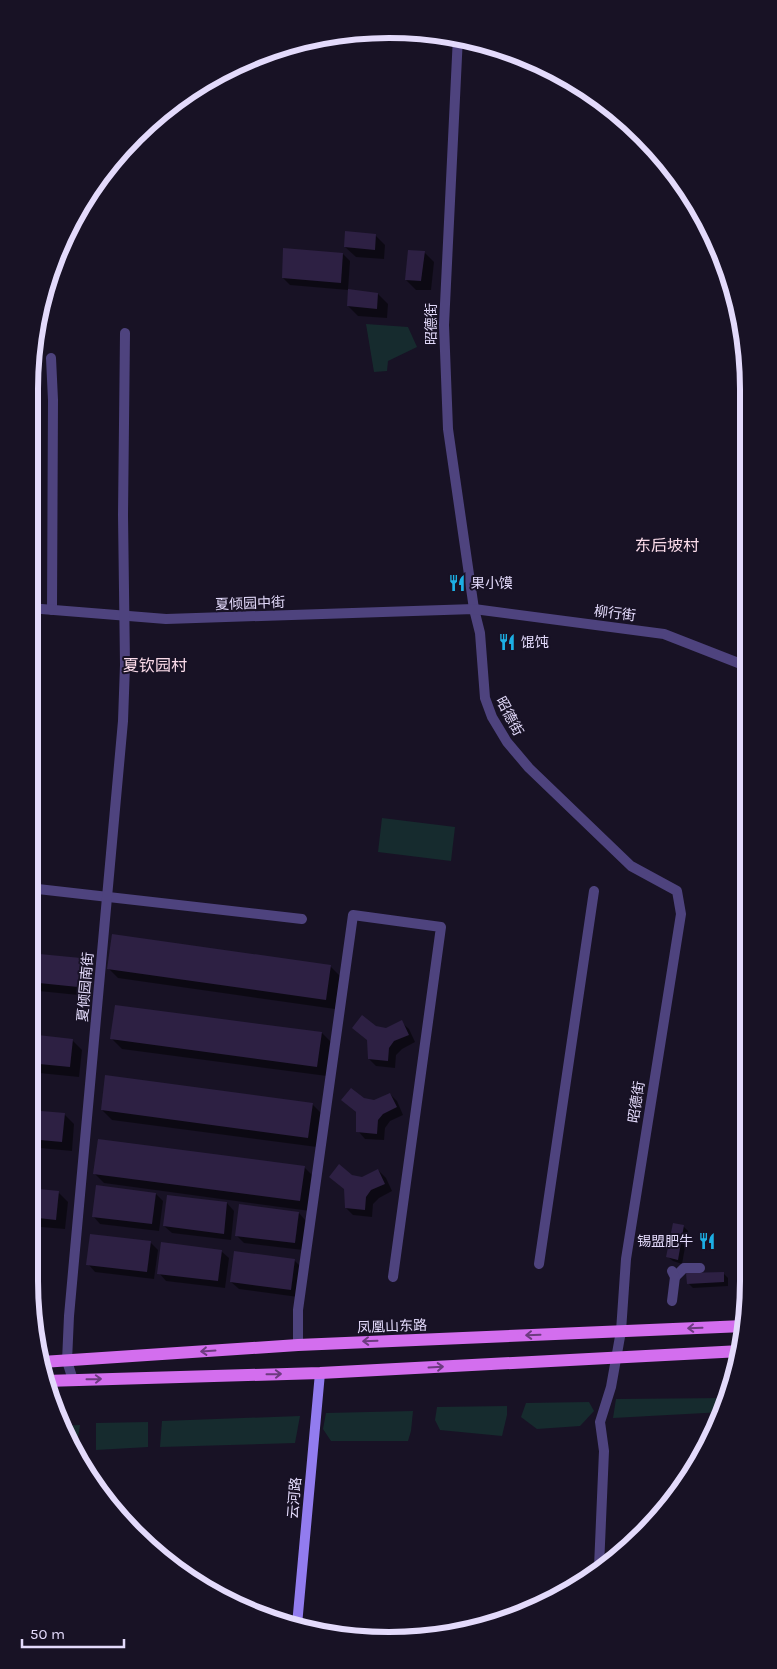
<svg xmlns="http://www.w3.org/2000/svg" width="777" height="1669" viewBox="0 0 777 1669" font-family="Karla,'Noto Sans SC',sans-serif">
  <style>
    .green { fill: #162b2e }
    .shadow { fill: #0007 }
    .building { fill: #2d2043 }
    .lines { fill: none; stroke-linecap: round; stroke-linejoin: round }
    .street { stroke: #4e437e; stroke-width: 10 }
    .secondary { stroke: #927cef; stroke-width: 10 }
    .primary { stroke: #d36eee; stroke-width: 12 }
    .oneway { stroke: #6c3b7f }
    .labels { text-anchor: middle; stroke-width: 4; stroke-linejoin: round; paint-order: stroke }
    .street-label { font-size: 14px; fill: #e3dafb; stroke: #181225 }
    .poi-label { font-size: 14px; fill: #e3dafb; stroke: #181225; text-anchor: start }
    .quarter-label { font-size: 16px; fill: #fbdcea; stroke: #181225 }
    .rim { fill: none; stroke: #e3dafb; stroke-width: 6 }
  </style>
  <rect width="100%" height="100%" fill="#181225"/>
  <g class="green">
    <polygon points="366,324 408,327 417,347 388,361 387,371 374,372"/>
    <polygon points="382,818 455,827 451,861 378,852"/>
    <polygon points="727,1398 723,1412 613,1418 616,1399"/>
    <polygon points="589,1402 594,1411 580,1426 537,1429 521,1417 526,1403"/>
    <polygon points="507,1406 507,1415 502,1436 440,1430 435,1420 437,1407"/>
    <polygon points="413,1411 411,1431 408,1441 331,1441 323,1429 326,1413"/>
    <polygon points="300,1416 295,1443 160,1447 162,1421"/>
    <polygon points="148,1422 148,1447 96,1450 96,1423"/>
    <polygon points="80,1425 76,1451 73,1451 61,1426"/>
  </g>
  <g class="shadow">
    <polygon points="375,235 385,245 384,259 356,257 345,247"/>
    <polygon points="424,252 434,262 431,290 416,290 406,280"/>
    <polygon points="343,254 350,261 348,290 290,285 283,278"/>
    <polygon points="378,294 388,304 387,318 358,316 348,306"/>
    <polygon points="29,954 80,959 90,969 88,996 29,990"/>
    <polygon points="330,966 340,976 335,1009 118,978 108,968"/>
    <polygon points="401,1022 409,1029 415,1042 402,1049 396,1055 395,1068 376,1066 369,1059 375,1027 386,1029"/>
    <polygon points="322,1033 332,1043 327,1076 122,1049 112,1039"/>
    <polygon points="29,1036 72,1040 82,1050 79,1077 29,1072"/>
    <polygon points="390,1094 397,1101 403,1115 390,1121 385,1128 384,1140 365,1139 358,1131 357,1113 342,1100 374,1101"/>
    <polygon points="312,1104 322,1114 317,1147 112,1120 102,1110"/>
    <polygon points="29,1111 64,1114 74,1124 72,1151 29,1147"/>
    <polygon points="304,1167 314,1177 310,1211 104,1183 94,1173"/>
    <polygon points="378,1170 386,1178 392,1191 379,1198 373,1204 372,1217 353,1215 346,1208 345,1190 352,1176 363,1178"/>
    <polygon points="29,1189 58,1192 68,1202 65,1229 29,1226"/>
    <polygon points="156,1194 163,1201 159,1231 100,1224 93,1216"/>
    <polygon points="168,1196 227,1203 234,1211 231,1240 172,1233 164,1226"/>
    <polygon points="299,1213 306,1221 303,1250 244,1243 236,1235"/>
    <polygon points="683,1226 688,1231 682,1264 673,1261 668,1257"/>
    <polygon points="150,1242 158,1250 154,1279 95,1272 88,1264"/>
    <polygon points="221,1251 229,1258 225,1288 166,1281 159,1273"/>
    <polygon points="294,1260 301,1267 298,1297 239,1289 231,1282"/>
    <polygon points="723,1273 728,1278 728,1286 693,1288 688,1283"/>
  </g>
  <g class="building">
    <polygon points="345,231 376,234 375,250 344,247"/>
    <polygon points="283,248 343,253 341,283 282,278"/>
    <polygon points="408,250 425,251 421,281 405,280"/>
    <polygon points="348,289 378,293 377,309 347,306"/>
    <polygon points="112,934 331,965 326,1000 107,969"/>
    <polygon points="29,953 81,958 78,987 29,982"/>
    <polygon points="115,1005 322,1032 317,1067 110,1039"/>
    <polygon points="362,1015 376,1026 386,1028 402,1020 409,1035 394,1041 389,1048 388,1061 368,1059 367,1040 352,1028"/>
    <polygon points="29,1034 73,1039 70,1067 29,1063"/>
    <polygon points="105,1075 313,1103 308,1138 101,1110"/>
    <polygon points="351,1088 364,1098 374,1100 390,1093 397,1107 383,1114 378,1120 377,1134 356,1132 356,1112 341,1100"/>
    <polygon points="29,1110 65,1113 62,1142 29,1139"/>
    <polygon points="98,1139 305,1166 300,1201 93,1174"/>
    <polygon points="339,1164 352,1175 362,1177 378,1169 385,1184 371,1190 366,1197 365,1210 345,1208 344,1189 329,1177"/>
    <polygon points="96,1185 156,1193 152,1224 92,1217"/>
    <polygon points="29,1188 59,1191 56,1220 29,1217"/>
    <polygon points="167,1195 227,1202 224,1234 163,1226"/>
    <polygon points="239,1204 299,1212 295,1243 235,1236"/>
    <polygon points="673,1223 684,1225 678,1260 666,1257"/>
    <polygon points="90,1234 151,1241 147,1272 86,1265"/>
    <polygon points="161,1242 222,1250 218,1281 157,1274"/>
    <polygon points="234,1251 295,1259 291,1290 230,1282"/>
    <polygon points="724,1272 724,1282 687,1284 686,1273"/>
  </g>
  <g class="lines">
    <g class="street">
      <polyline points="458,36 444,325 448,429 474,609 480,633 485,698 492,717 507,742 529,768 631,866 677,891 681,914 626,1259 621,1331 611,1387 600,1422 604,1451 599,1567"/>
      <polyline points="51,358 53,400 52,610"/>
      <polyline points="29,608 166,619 474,609 664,634 746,666"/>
      <polyline points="29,888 302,919"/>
      <polyline points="539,1264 594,891"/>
      <polyline points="675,1277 684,1268 700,1268"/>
      <polyline points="672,1301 675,1277 672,1271"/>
      <polyline points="298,1345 298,1310 353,915 441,927 393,1277"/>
      <polyline points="73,1380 67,1361 69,1316 123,721 125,665 123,515 125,333"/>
    </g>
    <polyline class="secondary" points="297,1625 320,1373"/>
    <g class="primary">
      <polyline points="42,1362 298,1345 744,1326"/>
      <polyline points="45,1381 320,1373 741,1351"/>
    </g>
  </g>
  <defs><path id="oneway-shaft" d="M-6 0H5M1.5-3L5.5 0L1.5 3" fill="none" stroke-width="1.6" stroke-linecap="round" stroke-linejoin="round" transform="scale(1.25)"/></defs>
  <g class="oneway">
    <use href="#oneway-shaft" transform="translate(695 1328) rotate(178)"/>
    <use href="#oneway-shaft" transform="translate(533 1335) rotate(178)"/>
    <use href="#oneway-shaft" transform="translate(370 1341) rotate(178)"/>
    <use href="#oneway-shaft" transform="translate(208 1351) rotate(176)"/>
    <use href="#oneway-shaft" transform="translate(436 1367) rotate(-3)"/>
    <use href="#oneway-shaft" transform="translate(274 1374) rotate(-1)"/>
    <use href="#oneway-shaft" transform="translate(94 1379) rotate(-1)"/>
  </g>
  <defs>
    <g id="restaurant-bare" transform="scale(1.35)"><path d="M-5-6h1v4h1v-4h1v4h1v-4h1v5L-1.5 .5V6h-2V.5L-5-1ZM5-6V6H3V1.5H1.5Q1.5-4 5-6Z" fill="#1dafe4" stroke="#181225" stroke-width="2.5" paint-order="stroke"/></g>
  </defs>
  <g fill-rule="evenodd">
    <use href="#restaurant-bare" x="457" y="583"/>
    <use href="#restaurant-bare" x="507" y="642"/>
    <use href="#restaurant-bare" x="707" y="1241"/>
  </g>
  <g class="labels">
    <g class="street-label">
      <text transform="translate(431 324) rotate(-90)" y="5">昭德街</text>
      <text transform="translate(250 603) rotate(-2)" y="5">夏倾园中街</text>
      <text transform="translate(615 613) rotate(7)" y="5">柳行街</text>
      <text transform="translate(510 716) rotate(62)" y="5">昭德街</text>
      <text transform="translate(85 987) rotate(-85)" y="5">夏倾园南街</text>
      <text transform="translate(636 1102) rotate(-81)" y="5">昭德街</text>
      <text transform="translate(392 1326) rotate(-2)" y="5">凤凰山东路</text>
      <text transform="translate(294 1498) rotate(-85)" y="5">云河路</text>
    </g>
    <g class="poi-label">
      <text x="471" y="588">果小馍</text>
      <text x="521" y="647">馄饨</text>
      <text x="693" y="1246" text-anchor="end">锡盟肥牛</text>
    </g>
    <g class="quarter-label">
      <text x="667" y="551">东后坡村</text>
      <text x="155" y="671">夏钦园村</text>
    </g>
  </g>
  <path d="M0 0H777V1669H0ZM389 38H389A351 351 0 0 1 740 389V1281A351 351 0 0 1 389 1632H389A351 351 0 0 1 38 1281V389A351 351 0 0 1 389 38Z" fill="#181225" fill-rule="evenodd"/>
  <path class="rim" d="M389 38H389A351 351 0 0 1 740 389V1281A351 351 0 0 1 389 1632H389A351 351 0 0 1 38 1281V389A351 351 0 0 1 389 38Z"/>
  <path d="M22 1639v8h102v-8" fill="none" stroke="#e3dafb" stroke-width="2.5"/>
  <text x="30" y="1639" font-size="15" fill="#e3dafb" stroke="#181225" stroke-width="4" paint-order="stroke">50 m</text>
</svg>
